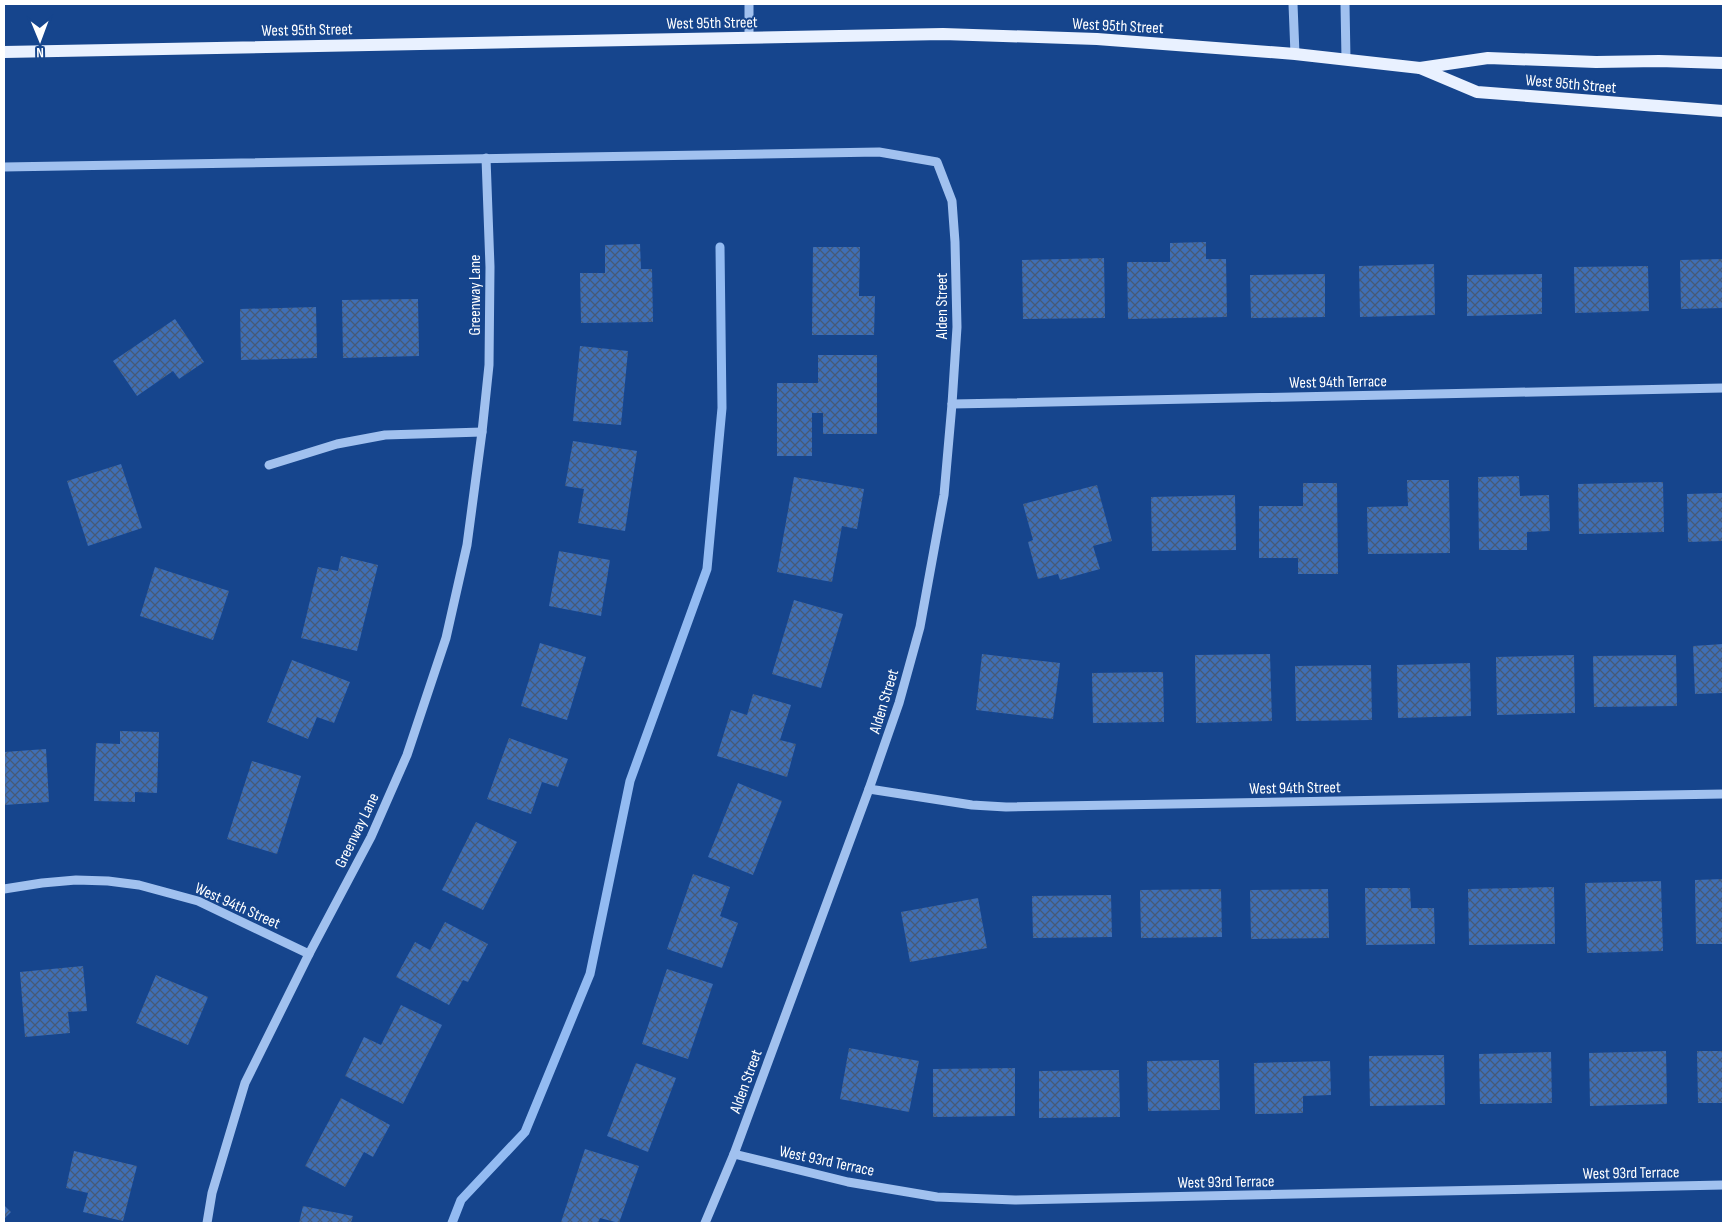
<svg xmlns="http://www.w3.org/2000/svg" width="1727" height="1227" viewBox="0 0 1727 1227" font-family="'Sofia Sans Condensed',sans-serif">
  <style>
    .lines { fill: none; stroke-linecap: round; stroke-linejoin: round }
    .stream { stroke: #93bbf2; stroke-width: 9 }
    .building { fill: url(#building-cross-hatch) }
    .minor { stroke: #a1c1ef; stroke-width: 9 }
    .major { stroke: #e9f1ff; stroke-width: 12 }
    .labels { text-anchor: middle; stroke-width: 4; stroke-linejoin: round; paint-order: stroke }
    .street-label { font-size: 16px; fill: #fff; stroke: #16458d }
  </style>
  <defs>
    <pattern id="building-cross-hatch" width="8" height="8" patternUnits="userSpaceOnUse" patternTransform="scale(1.25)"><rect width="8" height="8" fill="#3f6fb6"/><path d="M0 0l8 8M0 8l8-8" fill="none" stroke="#475a76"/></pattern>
  </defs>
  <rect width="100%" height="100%" fill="#16458d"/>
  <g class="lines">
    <polyline class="stream" points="452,1223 461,1200 525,1132 590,974 630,781 707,569 722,408 720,247"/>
  </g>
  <g class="building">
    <polygon points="1206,242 1206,259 1226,259 1227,317 1128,319 1127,262 1170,262 1170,243"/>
    <polygon points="640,244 641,269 652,269 653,322 581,323 580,273 605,273 605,245"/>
    <polygon points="813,247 860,247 859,296 875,296 874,335 812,335"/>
    <polygon points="1104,258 1105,318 1023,319 1022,260"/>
    <polygon points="1723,259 1723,308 1681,309 1680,260"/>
    <polygon points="1434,264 1435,315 1360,317 1359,266"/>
    <polygon points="1648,266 1649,311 1575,313 1574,267"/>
    <polygon points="1325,274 1325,317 1251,318 1250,275"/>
    <polygon points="1542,274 1542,314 1467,316 1467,275"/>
    <polygon points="418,299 419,356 343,358 342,300"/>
    <polygon points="316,307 317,358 241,360 240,309"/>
    <polygon points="175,319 204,362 179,379 173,371 137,396 113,361"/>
    <polygon points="580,346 628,351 621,425 573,421"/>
    <polygon points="818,355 877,355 877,434 823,434 823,413 812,413 812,456 777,456 777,383 818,383"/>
    <polygon points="573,441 637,451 625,531 578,523 584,489 565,486"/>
    <polygon points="121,464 142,528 88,546 67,481"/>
    <polygon points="1519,476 1520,496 1549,495 1550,531 1527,532 1527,550 1479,550 1478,477"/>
    <polygon points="794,477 864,489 857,529 842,526 832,582 777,572"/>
    <polygon points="1407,480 1449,480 1450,553 1368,554 1367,507 1408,506"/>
    <polygon points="1663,482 1664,532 1579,534 1578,484"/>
    <polygon points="1303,483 1337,483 1338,574 1298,574 1298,558 1259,558 1259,506 1303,506"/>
    <polygon points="1097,485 1112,541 1093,546 1100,569 1060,580 1058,574 1038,579 1028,542 1033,540 1023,504"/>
    <polygon points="1723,493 1723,541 1688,542 1687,494"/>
    <polygon points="1235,495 1236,550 1152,551 1151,497"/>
    <polygon points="559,551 610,560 601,616 549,606"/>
    <polygon points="341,556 378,565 357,651 301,638 318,567 338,571"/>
    <polygon points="155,567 229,591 213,640 140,616"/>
    <polygon points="794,600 843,614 821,688 772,674"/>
    <polygon points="540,643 586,657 567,720 521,706"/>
    <polygon points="1723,644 1723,693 1695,694 1693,646"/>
    <polygon points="982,654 1060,663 1053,719 976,710"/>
    <polygon points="1270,654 1272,721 1196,723 1195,655"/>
    <polygon points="1574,655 1575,713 1497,715 1496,657"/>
    <polygon points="1676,655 1677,706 1594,707 1593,656"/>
    <polygon points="292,660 350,682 334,723 317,717 308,739 267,722"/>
    <polygon points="1470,663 1471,716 1398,718 1397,665"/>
    <polygon points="1371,665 1372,720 1296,721 1295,666"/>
    <polygon points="1163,672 1164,722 1093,723 1092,673"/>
    <polygon points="753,694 791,705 780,740 796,744 787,777 717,756 731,710 747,715"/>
    <polygon points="120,731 159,732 157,793 135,792 135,802 94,801 96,743 120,744"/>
    <polygon points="509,738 568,759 558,787 542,782 531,814 487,799"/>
    <polygon points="46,749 49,802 4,805 4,752"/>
    <polygon points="252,761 301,776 277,854 227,839"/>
    <polygon points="738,783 782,801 753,875 708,857"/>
    <polygon points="476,822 517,842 483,910 442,890"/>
    <polygon points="693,874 730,887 720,916 738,923 722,968 667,949"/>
    <polygon points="1723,879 1723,944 1696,944 1695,880"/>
    <polygon points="1661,881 1663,951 1587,953 1585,883"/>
    <polygon points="1554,887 1555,944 1469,945 1468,889"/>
    <polygon points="1365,888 1410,888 1411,908 1434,908 1435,944 1366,945"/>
    <polygon points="1221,889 1222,937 1141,938 1140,890"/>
    <polygon points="1328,889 1329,938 1251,939 1250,890"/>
    <polygon points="1111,895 1112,937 1033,938 1032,896"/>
    <polygon points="978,898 987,948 910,962 901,912"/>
    <polygon points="445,922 488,944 468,982 463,980 449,1005 396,977 415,942 430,950"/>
    <polygon points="83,966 87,1011 68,1012 70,1033 25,1037 20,972"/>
    <polygon points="667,969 713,984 688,1059 642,1044"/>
    <polygon points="156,975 208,997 188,1045 136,1023"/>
    <polygon points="401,1005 442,1025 403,1104 345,1076 364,1037 381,1045"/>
    <polygon points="849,1048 919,1061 909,1112 840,1099"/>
    <polygon points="1666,1051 1667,1104 1590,1106 1589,1053"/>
    <polygon points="1697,1051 1723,1051 1723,1103 1698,1103"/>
    <polygon points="1551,1052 1552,1103 1480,1104 1479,1054"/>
    <polygon points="1444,1055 1445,1105 1370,1106 1369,1056"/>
    <polygon points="1219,1060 1220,1110 1148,1111 1147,1061"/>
    <polygon points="1330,1061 1331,1095 1303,1096 1303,1113 1255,1114 1254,1063"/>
    <polygon points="636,1063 676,1078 648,1152 607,1136"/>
    <polygon points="1015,1068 1015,1116 933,1117 933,1069"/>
    <polygon points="1119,1070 1120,1117 1039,1118 1039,1071"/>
    <polygon points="341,1098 390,1125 373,1157 364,1152 345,1187 305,1166"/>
    <polygon points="585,1149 639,1166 619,1223 600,1218 598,1223 561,1222"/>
    <polygon points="74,1151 137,1166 123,1221 83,1212 88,1193 66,1188"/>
    <polygon points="4,1205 11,1212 4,1219"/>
    <polygon points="303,1206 353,1216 351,1223 299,1223"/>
  </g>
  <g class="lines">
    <g class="minor">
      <polyline points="749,4 749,37"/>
      <polyline points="1293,4 1295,54"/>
      <polyline points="1345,4 1346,59"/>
      <polyline points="4,167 879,152 937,162 952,201 955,242 957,327 952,404 944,495 920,627 899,703 869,789 734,1154 705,1223"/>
      <polyline points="952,404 1723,388"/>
      <polyline points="269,465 337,444 385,435 482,432"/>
      <polyline points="869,789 972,805 1006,807 1723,794"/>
      <polyline points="4,889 42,883 76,880 108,881 139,885 198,901 309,954"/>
      <polyline points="734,1154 848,1182 937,1197 1015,1200 1723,1185"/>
      <polyline points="207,1223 212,1193 245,1083 309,954 371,837 407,755 446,638 467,545 482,432 489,365 490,267 486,158"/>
    </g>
    <g class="major">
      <polyline points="4,52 943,34 1097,39 1295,54 1420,68 1477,92 1723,111"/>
      <polyline points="1420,68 1488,58 1596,62 1659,61 1723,63"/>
    </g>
  </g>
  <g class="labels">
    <g class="street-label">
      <text transform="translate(712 22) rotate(-1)" y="6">West 95th Street</text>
      <text transform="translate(1118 25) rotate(3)" y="6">West 95th Street</text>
      <text transform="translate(307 29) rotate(-1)" y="6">West 95th Street</text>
      <text transform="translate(1571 83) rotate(5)" y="6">West 95th Street</text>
      <text transform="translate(474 295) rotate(-90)" y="6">Greenway Lane</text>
      <text transform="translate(941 306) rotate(-90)" y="6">Alden Street</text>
      <text transform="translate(1338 381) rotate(-1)" y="6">West 94th Terrace</text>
      <text transform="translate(883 701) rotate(-73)" y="6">Alden Street</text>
      <text transform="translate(1295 787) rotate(-1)" y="6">West 94th Street</text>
      <text transform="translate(356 830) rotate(-64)" y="6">Greenway Lane</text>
      <text transform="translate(238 905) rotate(24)" y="6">West 94th Street</text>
      <text transform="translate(745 1081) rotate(-70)" y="6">Alden Street</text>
      <text transform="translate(827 1160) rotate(12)" y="6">West 93rd Terrace</text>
      <text transform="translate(1631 1172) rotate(-1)" y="6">West 93rd Terrace</text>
      <text transform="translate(1226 1181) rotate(-1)" y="6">West 93rd Terrace</text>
    </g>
  </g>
  <rect width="1727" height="1227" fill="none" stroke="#ffffff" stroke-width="10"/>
  <g transform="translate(40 40) rotate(179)" stroke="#16458d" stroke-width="4" paint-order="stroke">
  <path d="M0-4L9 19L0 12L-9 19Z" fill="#ffffff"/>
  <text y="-8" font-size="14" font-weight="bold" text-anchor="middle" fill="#ffffff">N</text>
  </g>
</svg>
